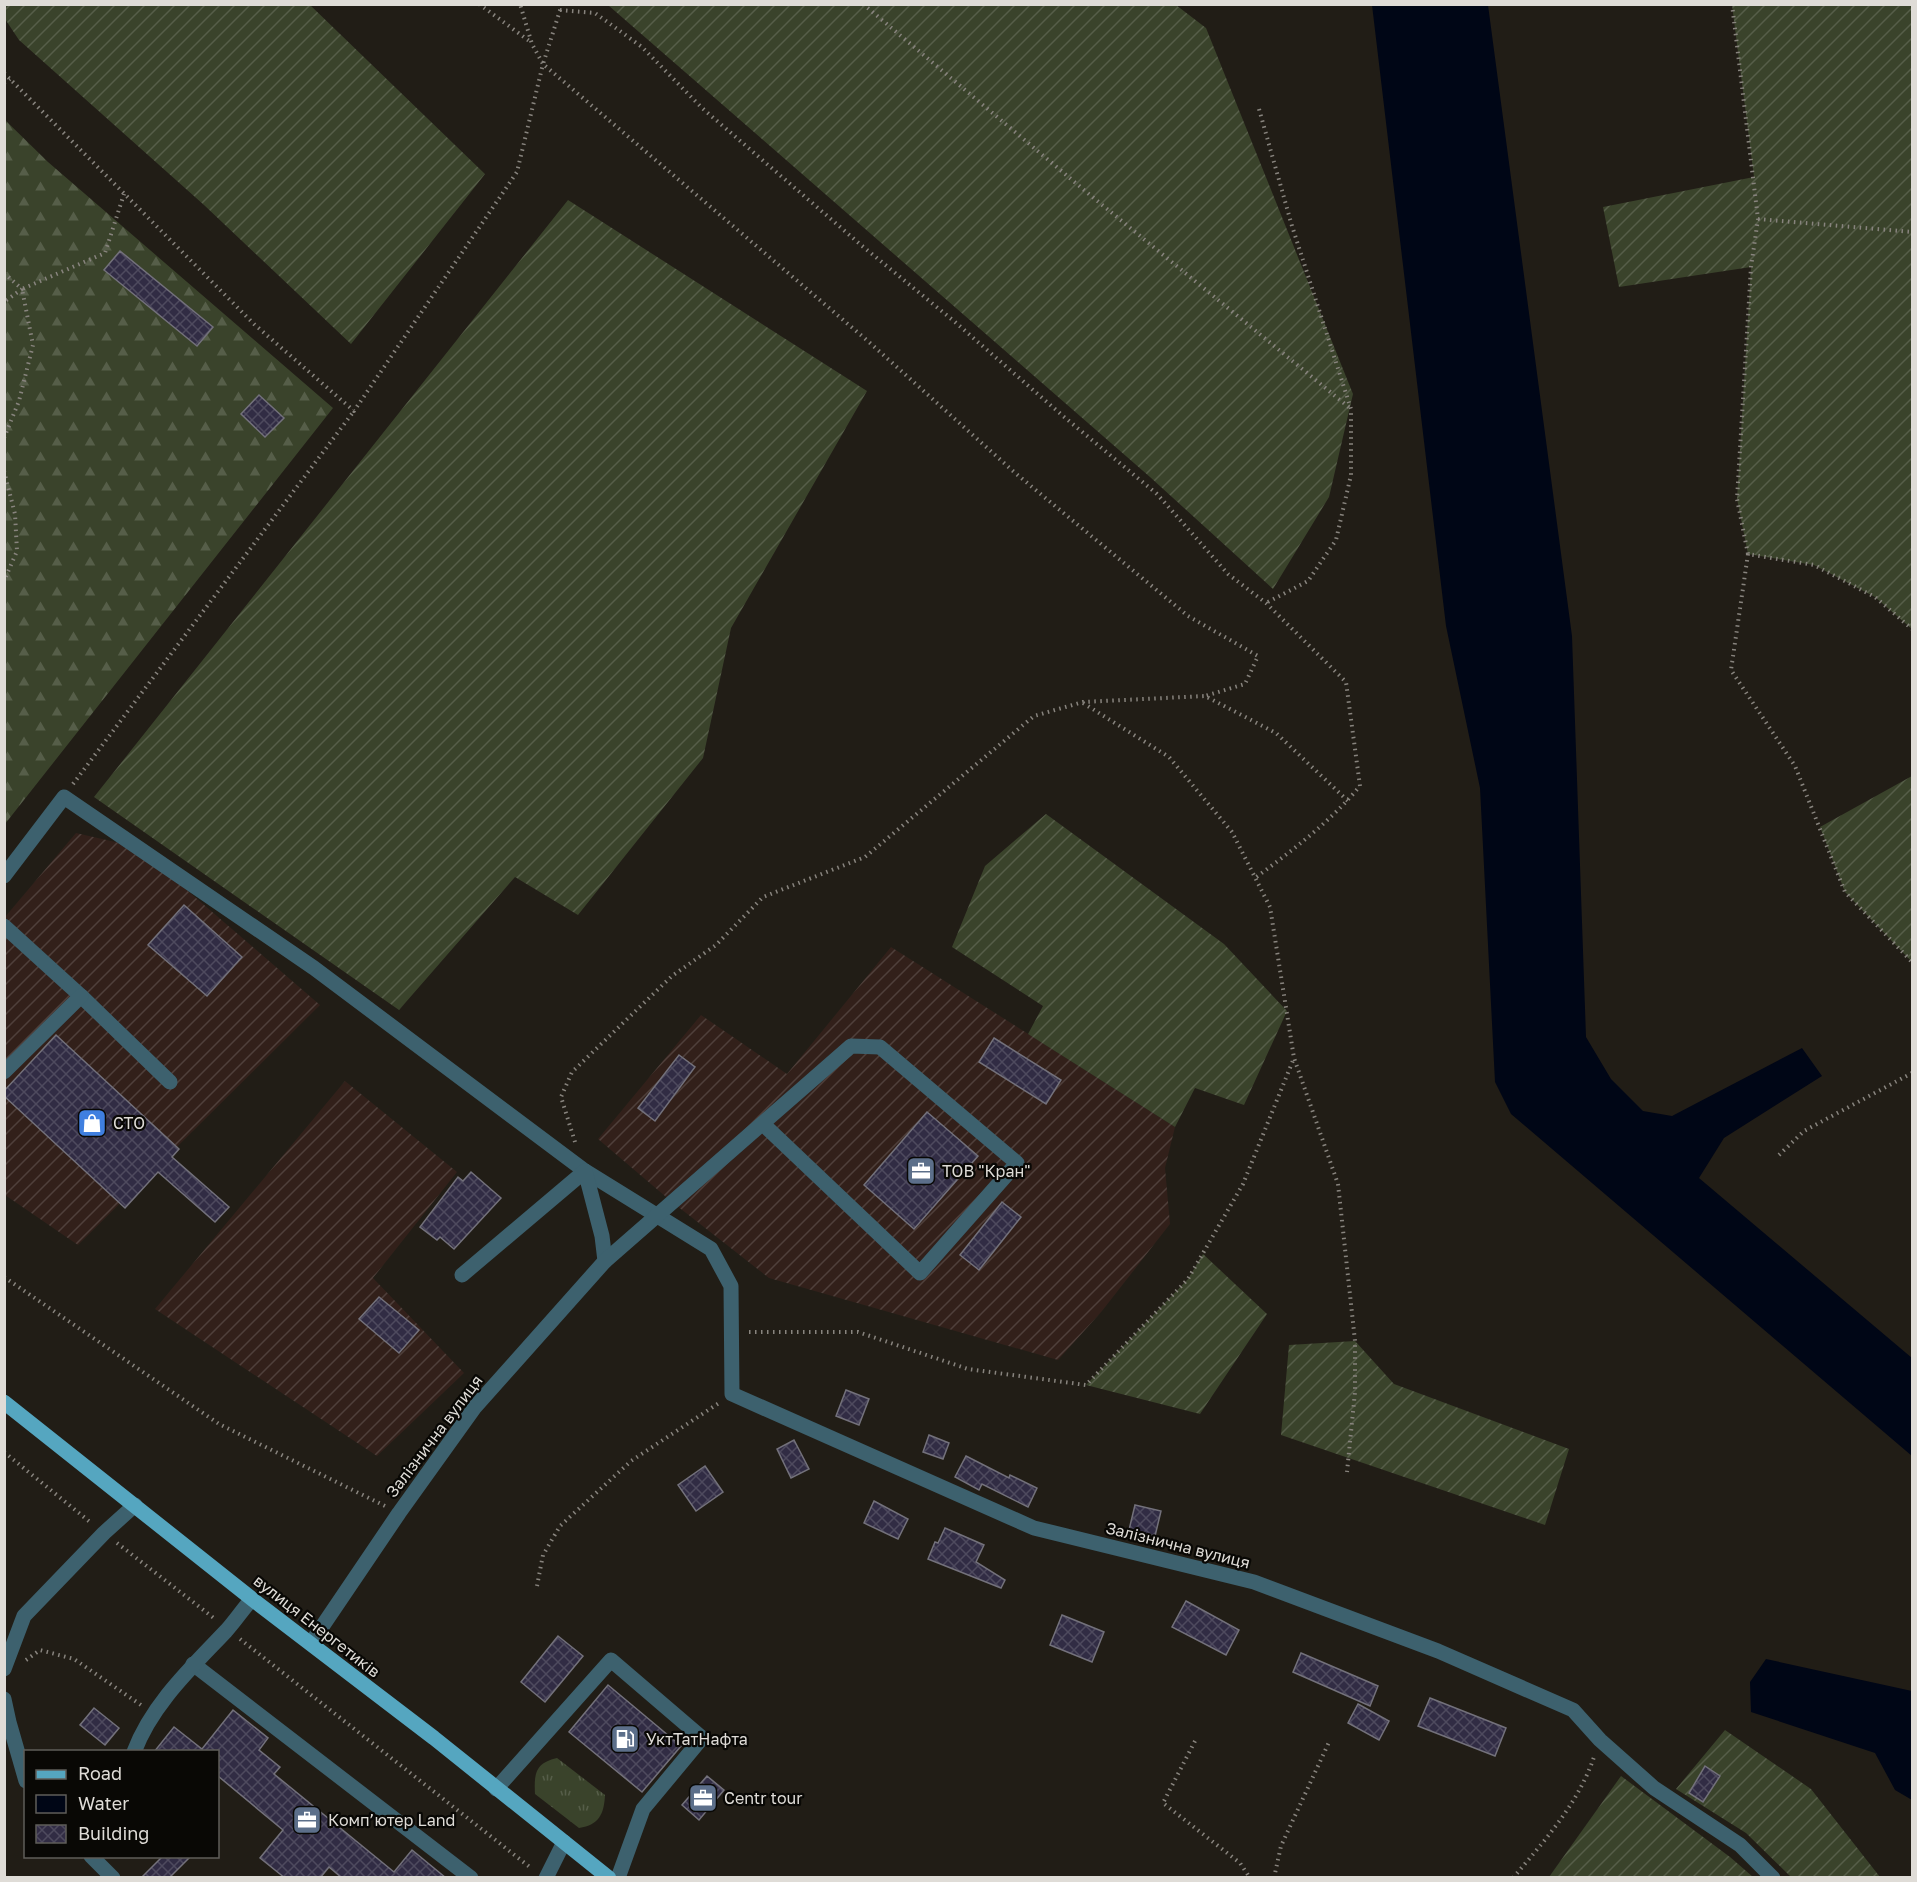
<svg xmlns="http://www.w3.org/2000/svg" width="1917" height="1882" viewBox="0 0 1917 1882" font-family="'Golos Text',sans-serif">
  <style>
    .industrial { fill: url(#industrial-furrows) }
    .grass { fill: url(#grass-tufts) }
    .forest { fill: url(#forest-firs) }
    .garden { fill: url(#garden-furrows) }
    .water { fill: #000616 }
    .building { fill: url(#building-cross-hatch); stroke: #73717b; stroke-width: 1.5 }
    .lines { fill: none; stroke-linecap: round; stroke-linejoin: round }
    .path { stroke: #88847e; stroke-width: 4; stroke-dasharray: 1.5 4.5; stroke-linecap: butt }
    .minor { stroke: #3d616e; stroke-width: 15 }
    .major { stroke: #55a6c0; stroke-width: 15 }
    .labels { text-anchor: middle; stroke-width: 4.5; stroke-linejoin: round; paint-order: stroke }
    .poi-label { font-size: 16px; fill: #dfdcd7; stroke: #090805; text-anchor: start }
    .street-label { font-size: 16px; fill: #dfdcd7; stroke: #090805 }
  </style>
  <defs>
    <pattern id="industrial-furrows" width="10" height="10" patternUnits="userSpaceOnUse" patternTransform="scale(1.5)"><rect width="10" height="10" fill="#32201a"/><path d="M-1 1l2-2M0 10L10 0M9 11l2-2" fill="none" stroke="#4f403b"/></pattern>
    <pattern id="grass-tufts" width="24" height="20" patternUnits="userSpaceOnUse" patternTransform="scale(1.5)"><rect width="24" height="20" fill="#3a432b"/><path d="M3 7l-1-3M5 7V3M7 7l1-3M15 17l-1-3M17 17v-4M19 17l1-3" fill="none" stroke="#565e49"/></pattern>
    <pattern id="forest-firs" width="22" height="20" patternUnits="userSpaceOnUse" patternTransform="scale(1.5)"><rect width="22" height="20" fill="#3a432b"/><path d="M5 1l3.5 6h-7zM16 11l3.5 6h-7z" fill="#565e49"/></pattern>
    <pattern id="garden-furrows" width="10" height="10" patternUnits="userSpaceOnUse" patternTransform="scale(1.5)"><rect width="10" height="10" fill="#3a432b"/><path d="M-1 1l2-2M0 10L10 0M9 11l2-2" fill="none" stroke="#565e49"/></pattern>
    <pattern id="building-cross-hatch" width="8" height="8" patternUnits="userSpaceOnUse" patternTransform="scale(1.5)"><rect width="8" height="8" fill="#312c44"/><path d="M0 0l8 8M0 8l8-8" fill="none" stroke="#4e4a5e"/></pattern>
  </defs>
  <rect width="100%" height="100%" fill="#211d16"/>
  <g class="industrial">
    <polygon points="76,833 137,847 320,1005 78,1245 5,1195 5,917"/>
    <polygon points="891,947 1175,1127 1165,1168 1170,1224 1102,1311 1058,1360 769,1278 672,1202 598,1139 701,1015 787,1074"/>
    <polygon points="345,1081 457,1172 373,1278 464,1373 377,1456 155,1309"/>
  </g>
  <path class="grass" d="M557 1758 605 1795C604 1814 599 1825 579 1828L535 1794C534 1774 535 1763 557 1758Z"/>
  <polygon class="forest" points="4,119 48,162 333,408 5,824"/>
  <g class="garden">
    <polygon points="4,5 310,5 485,174 351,344 204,205 19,40 5,19"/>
    <polygon points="1176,5 1206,28 1353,394 1329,497 1273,589 1150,477 608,5"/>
    <polygon points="1732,5 1912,5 1912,629 1875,597 1814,565 1748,554 1737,499 1751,267 1619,287 1603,207 1754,177"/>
    <polygon points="568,200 867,391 731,628 703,758 578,915 515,877 399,1010 94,797"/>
    <polygon points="1912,776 1912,962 1845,892 1820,827"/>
    <polygon points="1046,814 1224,944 1287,1011 1244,1105 1195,1088 1175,1127 1028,1034 1043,1006 952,947 985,866"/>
    <polygon points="1203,1254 1267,1314 1200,1414 1086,1385 1188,1279"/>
    <polygon points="1355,1341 1394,1384 1569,1449 1545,1525 1281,1435 1289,1345"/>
    <polygon points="1725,1730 1811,1789 1880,1877 1791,1877 1746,1833 1676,1789"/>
    <polygon points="1621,1776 1730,1857 1753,1877 1549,1877"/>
  </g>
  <g class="water">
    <polygon points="1372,5 1488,5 1572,636 1586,1037 1611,1079 1643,1111 1672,1116 1802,1048 1822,1076 1724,1138 1699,1178 1912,1358 1912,1456 1511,1114 1495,1082 1480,788 1446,626"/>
    <polygon points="1766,1659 1912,1691 1912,1800 1895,1790 1875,1753 1751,1712 1750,1682"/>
  </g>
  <g class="building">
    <polygon points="120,251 213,327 197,346 104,270"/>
    <polygon points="259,395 284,418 265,437 241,414"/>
    <polygon points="184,905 242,957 207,996 148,945"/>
    <polygon points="56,1035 179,1149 172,1157 229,1207 215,1222 158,1172 125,1208 4,1096 4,1091"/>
    <polygon points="994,1038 1061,1080 1046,1104 979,1062"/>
    <polygon points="679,1055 695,1067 655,1121 638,1108"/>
    <polygon points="927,1112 978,1156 914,1229 864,1185"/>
    <polygon points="471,1172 501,1198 454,1249 440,1237 437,1240 420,1227 458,1177 463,1181"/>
    <polygon points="1002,1202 1021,1217 979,1270 960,1255"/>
    <polygon points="379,1297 419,1330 399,1353 359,1319"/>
    <polygon points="846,1390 869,1399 859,1425 836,1416"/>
    <polygon points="929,1435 949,1443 943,1459 923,1452"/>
    <polygon points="794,1440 809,1469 791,1478 777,1449"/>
    <polygon points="966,1456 1009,1478 1010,1475 1037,1488 1028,1507 982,1484 979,1490 955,1477"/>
    <polygon points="705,1466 723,1492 696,1511 678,1485"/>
    <polygon points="874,1501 908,1519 898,1539 864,1523"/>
    <polygon points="1135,1505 1161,1511 1155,1536 1129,1530"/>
    <polygon points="945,1528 984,1545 976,1562 1005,1580 1001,1588 928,1559 935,1542 938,1543"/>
    <polygon points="1186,1601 1239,1630 1226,1655 1172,1627"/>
    <polygon points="1062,1615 1104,1632 1092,1662 1050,1645"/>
    <polygon points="558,1636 583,1656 545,1702 521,1682"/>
    <polygon points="1301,1653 1378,1686 1370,1706 1293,1672"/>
    <polygon points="608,1685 681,1746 642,1792 569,1732"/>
    <polygon points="1430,1698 1506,1728 1495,1756 1418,1726"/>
    <polygon points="1358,1704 1389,1721 1379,1740 1348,1723"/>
    <polygon points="94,1708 119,1728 105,1745 80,1725"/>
    <polygon points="233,1710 268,1738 259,1750 280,1767 274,1774 394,1872 412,1850 446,1878 342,1878 329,1867 320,1878 285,1878 260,1858 283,1830 218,1776 218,1752 154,1752 174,1727 202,1749"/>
    <polygon points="1705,1766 1720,1776 1703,1802 1689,1793"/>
    <polygon points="707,1776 724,1790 699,1820 682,1805"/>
    <polygon points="162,1857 190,1857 169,1878 141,1878"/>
  </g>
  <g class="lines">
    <g class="path">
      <polyline points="479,4 532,43"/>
      <polyline points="562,4 543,64 869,342 1014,472 1188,616 1258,656 1245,684 1205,696"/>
      <polyline points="863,4 1084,190 1351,409"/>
      <polyline points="1732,4 1758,219 1751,267 1737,499 1748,554 1814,565 1875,597 1912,629"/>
      <path d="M560 10 595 13 642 47 702 108 861 245 955 322 1063 416 1157 494 1228 574 1266 603 1346 682 1360 786C1330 822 1293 850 1255 878"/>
      <polyline points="4,73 254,324 354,411 517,172 543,64 532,44 520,4"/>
      <polyline points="4,83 10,79"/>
      <polyline points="1259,109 1292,226 1351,409 1351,475 1336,540 1308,581 1266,603"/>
      <polyline points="1758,219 1912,232"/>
      <polyline points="4,273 22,289 4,302"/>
      <polyline points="4,438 19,401 33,345 22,289 105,253 124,194"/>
      <polyline points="4,471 15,514 17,551 4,581"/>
      <polyline points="1748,554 1731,670 1795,766 1845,892 1912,962"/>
      <polyline points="1083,703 1169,757 1232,832 1270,907 1294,1058 1338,1184 1355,1341 1355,1392 1347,1472"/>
      <polyline points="73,784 354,411"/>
      <polyline points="575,1142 561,1097 572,1072 672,976 716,945 763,897 865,857 1034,716 1083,702 1205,696 1276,733 1348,801"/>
      <polyline points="1779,1155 1804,1131 1912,1073"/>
      <polyline points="4,1277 219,1424 385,1506"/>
      <polyline points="749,1332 858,1332 968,1369 1086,1385 1188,1279 1243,1184 1294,1058"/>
      <polyline points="4,1452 90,1522"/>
      <polyline points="117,1543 215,1619"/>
      <polyline points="537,1586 543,1555 560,1526 631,1461 719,1403"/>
      <polyline points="240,1639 531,1868"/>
      <polyline points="26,1660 40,1650 74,1659 141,1705"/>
      <polyline points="1195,1741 1163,1803 1240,1863 1250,1878"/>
      <polyline points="1274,1878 1281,1846 1330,1740"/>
      <path d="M1513 1878C1545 1840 1578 1804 1594 1757"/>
    </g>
    <g class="minor">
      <polyline points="4,876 64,797 314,968 585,1171 711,1249 731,1286 732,1394 1034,1528 1254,1582 1438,1651 1573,1710 1600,1740 1654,1788 1740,1845 1773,1878"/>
      <polyline points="4,926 81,996 170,1082"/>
      <polyline points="4,1072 81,996"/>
      <polyline points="462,1275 585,1171 602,1236 605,1261"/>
      <polyline points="311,1643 399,1513 475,1407 605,1261 851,1046 880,1047 1017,1163 920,1273 763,1124"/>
      <polyline points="193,1664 471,1878"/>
      <polyline points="4,1669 24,1616 104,1533 135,1505"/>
      <polyline points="4,1699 9,1722 26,1781"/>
      <path d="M134 1752C152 1704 192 1667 226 1631 235 1621 243 1609 252 1599"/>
      <polyline points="496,1789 611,1660 702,1738 643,1809 618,1878"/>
      <polyline points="91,1856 113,1878"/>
      <polyline points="546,1878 564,1842"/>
    </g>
    <polyline class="major" points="4,1402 252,1599 434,1738 609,1878"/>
  </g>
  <defs>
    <g id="shop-square" transform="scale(1.5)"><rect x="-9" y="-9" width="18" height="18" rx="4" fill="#3f7fe0" stroke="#090805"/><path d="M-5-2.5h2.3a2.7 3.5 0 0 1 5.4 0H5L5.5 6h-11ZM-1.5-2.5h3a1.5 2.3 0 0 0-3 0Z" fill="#fff"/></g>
    <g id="office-square" transform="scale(1.5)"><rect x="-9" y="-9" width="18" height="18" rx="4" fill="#5c6f8a" stroke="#090805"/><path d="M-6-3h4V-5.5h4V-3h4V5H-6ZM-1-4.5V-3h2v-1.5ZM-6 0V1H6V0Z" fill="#fff"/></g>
    <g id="fuel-square" transform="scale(1.5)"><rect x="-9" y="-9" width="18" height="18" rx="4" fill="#5c6f8a" stroke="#090805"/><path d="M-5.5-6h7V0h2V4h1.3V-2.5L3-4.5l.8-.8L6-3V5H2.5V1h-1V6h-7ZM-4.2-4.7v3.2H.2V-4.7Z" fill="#fff"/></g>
  </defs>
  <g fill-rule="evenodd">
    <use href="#shop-square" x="92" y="1123"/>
    <use href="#office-square" x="921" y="1171"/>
    <use href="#fuel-square" x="625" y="1739"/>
    <use href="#office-square" x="703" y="1798"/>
    <use href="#office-square" x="307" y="1820"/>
  </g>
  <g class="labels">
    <g class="poi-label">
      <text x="113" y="1129">СТО</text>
      <text x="942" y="1177">ТОВ "Кран"</text>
      <text x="646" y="1745">УктТатНафта</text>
      <text x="724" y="1804">Centr tour</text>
      <text x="328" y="1826">Комп’ютер Land</text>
    </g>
    <g class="street-label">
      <text transform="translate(434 1436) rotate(-53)" y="6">Залізнична вулиця</text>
      <text transform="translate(1178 1545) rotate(14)" y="6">Залізнична вулиця</text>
      <text transform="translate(317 1626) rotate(38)" y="6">вулиця Енергетиків</text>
    </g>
  </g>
  <rect width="1917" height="1882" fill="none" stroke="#dfdcd7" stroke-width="12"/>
  <rect x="24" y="1750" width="195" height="108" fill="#090805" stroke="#5f5d59" stroke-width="1.5"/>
  <rect x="36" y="1770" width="30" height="9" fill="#55a6c0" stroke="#5f5d59" stroke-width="1.5"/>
  <text x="78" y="1780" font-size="18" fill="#dfdcd7">Road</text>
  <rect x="36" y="1795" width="30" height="18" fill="#000616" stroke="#5f5d59" stroke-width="1.5"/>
  <text x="78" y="1810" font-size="18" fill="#dfdcd7">Water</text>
  <rect x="36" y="1825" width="30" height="18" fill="url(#building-cross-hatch)" stroke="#5f5d59" stroke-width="1.5"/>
  <text x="78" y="1840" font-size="18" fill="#dfdcd7">Building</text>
</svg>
